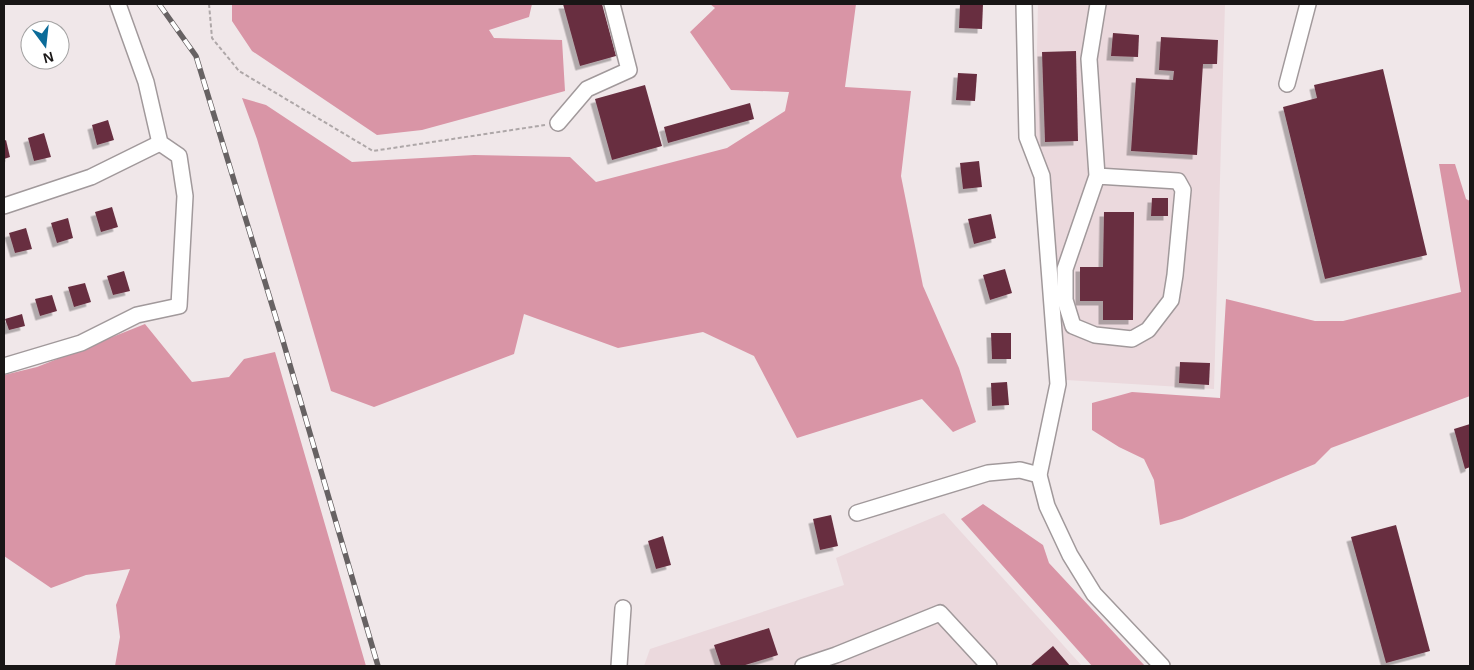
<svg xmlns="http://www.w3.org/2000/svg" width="1474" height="670" viewBox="0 0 1474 670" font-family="Helvetica,sans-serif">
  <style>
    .built { fill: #ebd9dd }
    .forest { fill: #d995a6 }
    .building { fill: #682f40; filter: url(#shadow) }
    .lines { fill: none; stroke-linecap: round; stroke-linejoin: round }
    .minor-casing { stroke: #a1999b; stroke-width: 18 }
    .path { stroke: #aea7a8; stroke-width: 2; stroke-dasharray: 4 2.5; stroke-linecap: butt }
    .minor { stroke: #fff; stroke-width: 15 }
    .rail-casing { stroke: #676263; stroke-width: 5.5 }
    .rail { stroke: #fff; stroke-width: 4; stroke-dasharray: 11; stroke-linecap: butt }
  </style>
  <defs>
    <filter id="shadow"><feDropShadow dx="-4.5" dy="4.5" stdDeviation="0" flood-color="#0004"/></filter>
  </defs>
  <rect width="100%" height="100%" fill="#f0e7e9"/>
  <g class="built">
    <polygon points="1038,4 1225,4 1214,389 1066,380 1051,180 1035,146"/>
    <polygon points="944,513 1082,666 644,666 650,649 844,585 836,558"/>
  </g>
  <g class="forest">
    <polygon points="232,4 532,4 529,17 489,30 494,38 562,40 565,91 422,130 377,135 252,51 232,21"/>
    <polygon points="710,4 856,4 845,87 911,91 901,176 923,286 959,368 976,422 953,432 922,399 797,438 754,356 703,332 618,348 524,314 514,354 374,407 331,391 257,139 242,98 266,105 352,162 474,155 570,157 596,182 727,148 785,111 789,92 731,90 690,32 715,8"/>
    <polygon points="1439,164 1455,164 1466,199 1470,201 1470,396 1331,448 1315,464 1182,519 1160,525 1154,480 1144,459 1119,447 1092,430 1092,403 1132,392 1220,398 1226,299 1315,321 1343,321 1461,292"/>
    <polygon points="145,324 192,382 229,377 244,359 275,352 366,666 115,666 120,637 116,605 130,569 86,575 51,588 4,556 4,375 37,367"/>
    <polygon points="983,504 1043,545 1049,563 1145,666 1092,666 961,519"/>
  </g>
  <g class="building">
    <polygon points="563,4 602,4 616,56 580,66"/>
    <polygon points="960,4 983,4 982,29 959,28"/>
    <polygon points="1113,33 1139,35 1138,57 1111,56"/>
    <polygon points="1161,37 1218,40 1217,64 1203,64 1197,155 1131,151 1136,78 1173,80 1174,71 1159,70"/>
    <polygon points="1076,51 1078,141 1045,142 1042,52"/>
    <polygon points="1383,69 1427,255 1325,279 1283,107 1317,98 1314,85"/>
    <polygon points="958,73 977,74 975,101 956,100"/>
    <polygon points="645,85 662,146 612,160 595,99"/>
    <polygon points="750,103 754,119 668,143 664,127"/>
    <polygon points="108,120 114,140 97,145 92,125"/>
    <polygon points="44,133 51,157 34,161 28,138"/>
    <polygon points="6,140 10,157 4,159 4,141"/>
    <polygon points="979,161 982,187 963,189 960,163"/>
    <polygon points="1152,198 1168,198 1168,216 1151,216"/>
    <polygon points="112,207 118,227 101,232 95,212"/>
    <polygon points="1104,212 1134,212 1133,320 1103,320 1103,301 1080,301 1080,267 1103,267"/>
    <polygon points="991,214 996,238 974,244 968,219"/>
    <polygon points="68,218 73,238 57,243 51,223"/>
    <polygon points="26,228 32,249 15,253 9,233"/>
    <polygon points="1005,269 1012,293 990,300 983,275"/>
    <polygon points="124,271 130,291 113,295 107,276"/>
    <polygon points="85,283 91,302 74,307 68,287"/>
    <polygon points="52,295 57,311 40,316 35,299"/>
    <polygon points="22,314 25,326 9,330 5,319"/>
    <polygon points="991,333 1011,333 1011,359 992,359"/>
    <polygon points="1180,362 1210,363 1209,385 1179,383"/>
    <polygon points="1007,382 1009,405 992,406 991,383"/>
    <polygon points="1470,424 1470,467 1465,469 1454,429"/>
    <polygon points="831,515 838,546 820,550 813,519"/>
    <polygon points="1396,525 1430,651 1386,663 1351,537"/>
    <polygon points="663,536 671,565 656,569 648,541"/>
    <polygon points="769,628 778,655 742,666 721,666 714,645"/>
    <polygon points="1053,646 1070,666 1030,666"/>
  </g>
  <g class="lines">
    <g class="minor-casing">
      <g id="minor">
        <polyline points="1024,4 1027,137 1042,176 1058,384 1039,475 1047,506 1070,555 1094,594 1162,666"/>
        <polyline points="1287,84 1308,4"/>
        <polyline points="558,123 587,89 629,70 612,4"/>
        <polyline points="1097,176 1178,181 1183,190 1175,275 1171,300 1148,330 1132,339 1095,335 1073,326 1065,300 1065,269 1097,176 1089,59 1098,4"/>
        <polyline points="4,206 91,177 160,143"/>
        <polyline points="4,366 81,343 137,315 179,306 185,196 179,156 160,143 146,82 118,4"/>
        <polyline points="857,513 988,473 1020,470 1039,475"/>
        <polyline points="619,666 623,608"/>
        <polyline points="803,666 836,655 940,613 989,666"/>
      </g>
    </g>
    <polyline class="path" points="209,4 212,38 239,71 373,151 545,125"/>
    <use href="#minor" class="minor"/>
    <g class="rail-casing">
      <polyline id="rail" points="159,4 196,56 283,341 378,666"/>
    </g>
    <use href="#rail" class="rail"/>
  </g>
  <rect width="1474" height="670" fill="none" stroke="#191616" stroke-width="10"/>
  <g transform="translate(45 45) rotate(165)"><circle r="24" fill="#ffffff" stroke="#a3a2a2"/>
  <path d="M0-4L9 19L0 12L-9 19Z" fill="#0b6b99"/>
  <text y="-8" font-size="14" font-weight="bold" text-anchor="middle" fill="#191616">N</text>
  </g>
</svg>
